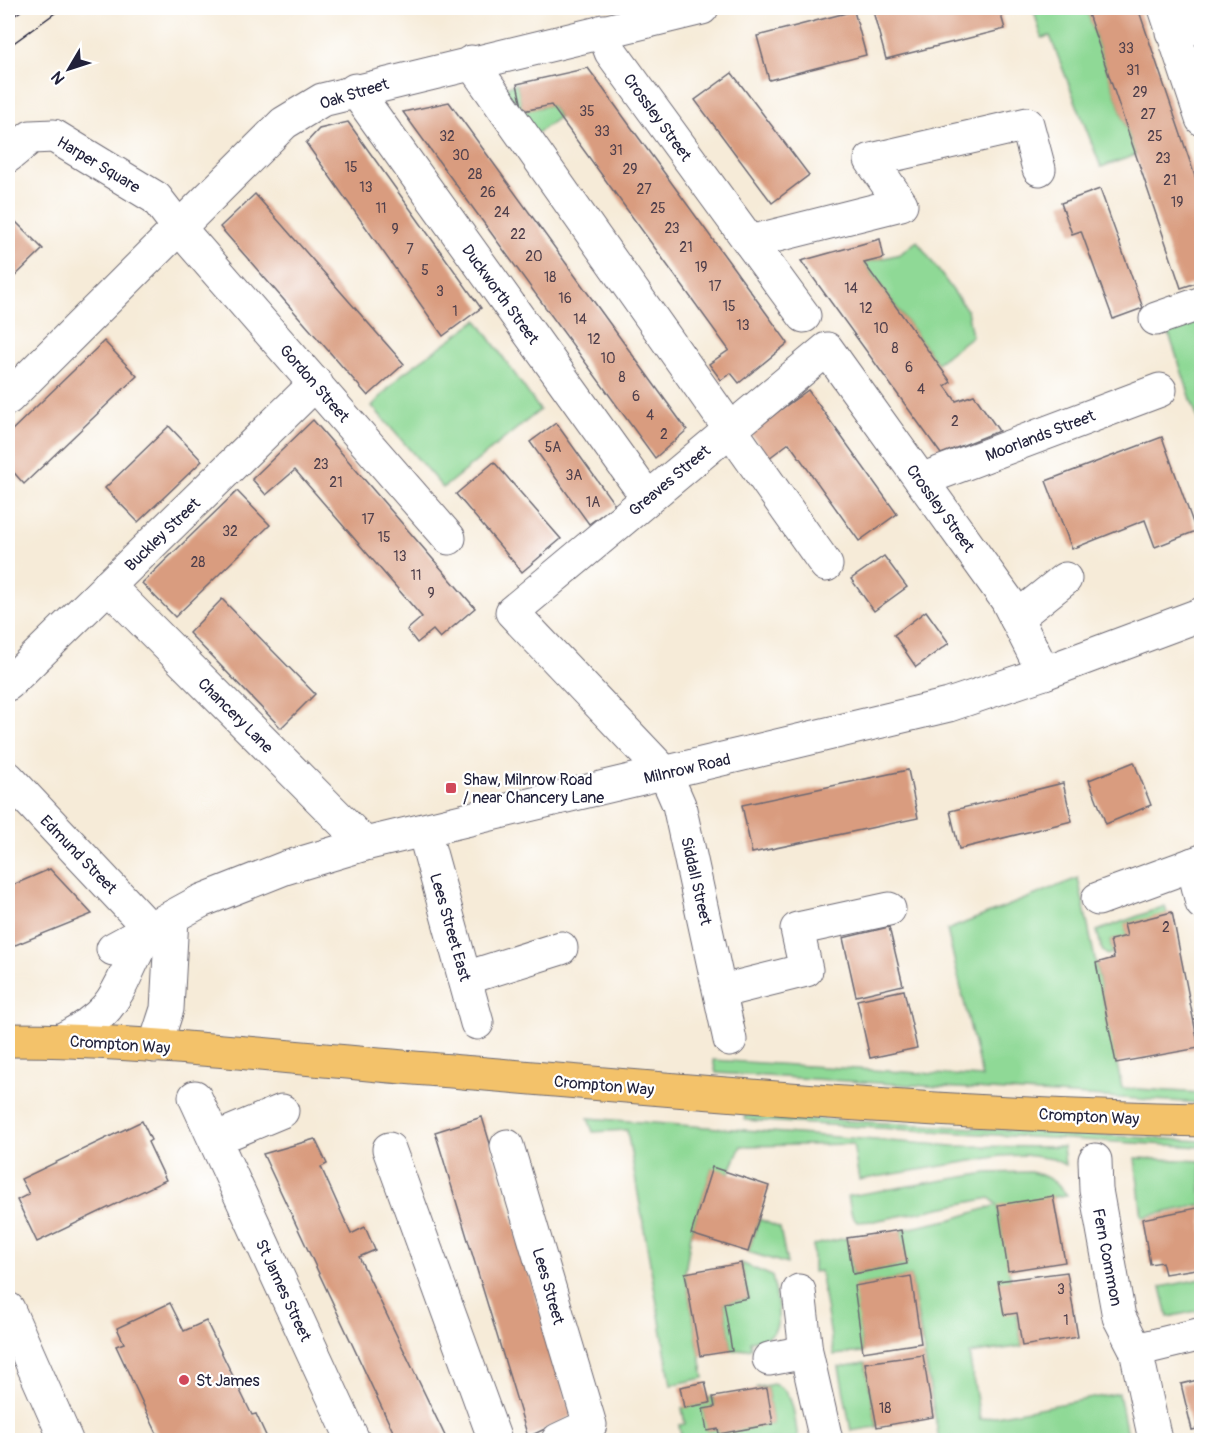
<svg xmlns="http://www.w3.org/2000/svg" width="1209" height="1448" viewBox="0 0 1209 1448" font-family="Pangolin,sans-serif">
  <style>
    .green { fill: #8fd996; stroke: #587e68; stroke-width: 1.5 }
    .building { fill: #d99c7f }
    .lines { fill: none; stroke-linecap: round; stroke-linejoin: round }
    .minor-casing { stroke: #6c6872; stroke-width: 35 }
    .major-casing { stroke: #6c6872; stroke-width: 35 }
    .minor { stroke: #fff; stroke-width: 33 }
    .major { stroke: #f3c26a; stroke-width: 33 }
    .tram { stroke: #22223b; stroke-width: 1.5 }
    .poi-dot { fill: #d1495b; stroke: #fff; stroke-width: 2 }
    .labels { text-anchor: middle; stroke-width: 4.5; stroke-linejoin: round; paint-order: stroke }
    .number-label { font-size: 14px; fill: #50404c }
    .street-label { font-size: 16px; fill: #22223b; stroke: #fff }
    .poi-label { font-size: 16px; fill: #22223b; stroke: #fff; text-anchor: start }
  </style>
  <rect width="100%" height="100%" fill="#fff"/>
  <filter id="ink" filterUnits="userSpaceOnUse"><feTurbulence type="fractalNoise" baseFrequency=".0167" numOctaves="2"/><feDisplacementMap in="SourceGraphic" scale="12" xChannelSelector="R" yChannelSelector="G"/><feConvolveMatrix kernelMatrix="1 2 1 2 8 2 1 2 1" color-interpolation-filters="sRGB"/></filter>
  <filter id="wash" filterUnits="userSpaceOnUse"><feTurbulence type="fractalNoise" baseFrequency=".008" numOctaves="4" result="noise"/><feDisplacementMap in="SourceGraphic" scale="24" xChannelSelector="R" yChannelSelector="G"/><feGaussianBlur stdDeviation="1.35" result="paint"/><feColorMatrix in="noise" values="0 0 0 0 0 0 0 0 0 0 0 0 0 0 0 0 0 1.4 0 .05"/><feComposite in="paint" operator="in"/></filter>
  <g filter="url(#wash)">
    <rect width="100%" height="100%" fill="#f6ebd8"/>
    <g class="green">
      <polygon points="1033,8 1086,8 1136,155 1101,167 1050,36 1042,38"/>
      <polygon points="517,84 523,111 551,105 559,117 532,137 497,89"/>
      <polygon points="917,241 967,310 972,336 937,363 864,263 900,254"/>
      <polygon points="477,320 540,410 443,488 372,406 401,375"/>
      <polygon points="1201,320 1201,429 1168,331"/>
      <polygon points="1078,878 1122,1088 1201,1093 1201,1103 716,1073 713,1060 982,1077 947,930"/>
      <polygon points="1165,906 1167,914 1125,924 1127,936 1110,940 1113,953 1107,955 1102,950 1097,931"/>
      <polygon points="745,1115 1201,1141 1201,1147 745,1120"/>
      <polygon points="588,1118 953,1146 1063,1147 1065,1165 1053,1159 1025,1155 1001,1156 859,1180 853,1144 741,1146 729,1173 712,1168 691,1234 685,1273 704,1378 671,1385 627,1130 593,1132"/>
      <polygon points="1135,1158 1201,1161 1201,1205 1142,1217"/>
      <path d="M1030 1172C1047 1175 1056 1182 1067 1195L998 1206 1022 1346 969 1354 980 1419 1119 1393 1128 1440H951V1438L939 1440 911 1276 855 1286 863 1352 834 1355 820 1271 813 1272V1245L847 1238 853 1274 906 1264 901 1230 953 1219 997 1205 990 1198 874 1221 857 1222 852 1216 848 1196 987 1173Z"/>
      <polygon points="759,1219 780,1228 787,1264 748,1252"/>
      <path d="M741 1263 772 1276C775 1292 786 1326 769 1336 764 1339 756 1340 750 1341L751 1348 732 1351 724 1303 748 1298Z"/>
      <polygon points="1201,1279 1201,1310 1168,1317 1161,1287"/>
      <polygon points="865,1363 877,1427 851,1431 839,1367"/>
      <path d="M773 1384C795 1389 794 1418 798 1438L787 1440H682L679 1425 685 1424 682 1408 709 1403 708 1398 713 1397 715 1407 703 1409 708 1431 718 1429 720 1433 773 1424 767 1388H755Z"/>
    </g>
    <g id="blocks">
      <g class="building">
        <polygon points="887,8 999,8 1005,29 886,59 873,11"/>
        <polygon points="1086,8 1138,8 1202,197 1202,281 1181,288"/>
        <polygon points="854,11 866,55 769,80 757,36"/>
        <polygon points="588,68 788,343 739,383 731,373 721,380 709,364 729,350 551,105 523,111 517,84"/>
        <polygon points="732,73 809,175 772,203 695,100"/>
        <polygon points="449,102 687,430 655,458 403,112"/>
        <polygon points="348,122 481,308 443,336 306,143 319,129"/>
        <polygon points="1100,189 1143,308 1113,319 1081,231 1072,234 1061,203"/>
        <polygon points="255,194 404,364 368,396 220,227"/>
        <polygon points="11,217 43,249 8,283 8,220"/>
        <polygon points="880,239 884,258 864,263 951,382 945,386 956,401 974,395 999,431 941,454 801,261"/>
        <polygon points="104,341 137,376 24,484 8,466 8,434"/>
        <polygon points="808,390 897,514 859,541 789,443 769,458 750,432"/>
        <polygon points="313,420 475,608 440,638 433,630 417,643 407,630 422,617 295,470 266,495 252,479"/>
        <polygon points="556,423 615,505 589,524 530,442"/>
        <polygon points="169,426 202,461 138,522 105,488"/>
        <polygon points="1162,437 1196,531 1155,547 1145,520 1072,549 1046,481"/>
        <polygon points="494,462 561,539 522,572 456,494"/>
        <polygon points="237,491 270,525 175,617 142,583"/>
        <polygon points="884,556 907,587 874,611 851,579"/>
        <polygon points="222,599 315,694 281,728 189,633"/>
        <polygon points="926,611 949,643 916,667 894,635"/>
        <polygon points="1134,762 1151,805 1106,824 1089,780"/>
        <polygon points="908,770 918,818 752,853 742,805"/>
        <polygon points="1063,783 1072,821 959,849 950,811"/>
        <polygon points="50,869 92,914 8,948 8,887"/>
        <polygon points="1172,912 1199,1048 1116,1063 1096,963 1114,958 1110,940 1127,936 1124,924"/>
        <polygon points="889,927 903,985 856,996 843,938"/>
        <polygon points="904,990 917,1048 870,1058 857,1000"/>
        <polygon points="482,1117 572,1416 528,1437 435,1132"/>
        <polygon points="142,1121 151,1140 148,1142 166,1180 37,1242 17,1200 29,1194 21,1179"/>
        <polygon points="315,1139 327,1164 321,1167 351,1234 365,1227 375,1250 359,1257 447,1440 397,1440 263,1154"/>
        <polygon points="712,1167 769,1186 748,1252 691,1234"/>
        <polygon points="1053,1196 1065,1262 1008,1271 998,1205"/>
        <polygon points="1202,1207 1202,1268 1165,1274 1162,1262 1150,1264 1142,1219"/>
        <polygon points="901,1230 907,1264 853,1274 847,1238"/>
        <polygon points="741,1263 748,1298 724,1303 732,1351 700,1356 685,1273"/>
        <polygon points="1067,1272 1078,1337 1022,1346 1017,1313 1004,1315 998,1281"/>
        <polygon points="911,1276 921,1343 863,1352 854,1286"/>
        <polygon points="170,1303 184,1331 206,1321 252,1415 256,1414 268,1440 160,1440 116,1346 124,1343 117,1328"/>
        <polygon points="923,1355 933,1417 877,1427 865,1363"/>
        <polygon points="1202,1379 1202,1428 1192,1430 1181,1384"/>
        <polygon points="705,1382 710,1403 684,1408 680,1387"/>
        <polygon points="767,1388 773,1424 719,1434 718,1429 707,1431 703,1409 715,1407 713,1397"/>
      </g>
    </g>
  </g>
  <g filter="url(#ink)">
    <use href="#blocks" fill-opacity="0" stroke="#6c6872" stroke-width="1.5"/>
    <g class="lines">
      <g class="minor-casing">
        <g id="minor">
          <polyline points="1165,8 1202,119"/>
          <polyline points="603,31 611,52 804,316"/>
          <polyline points="1172,32 1202,26"/>
          <polyline points="471,62 826,565"/>
          <polyline points="355,90 647,497"/>
          <polyline points="8,156 31,137 54,136 156,198 180,229 449,538"/>
          <polyline points="750,242 901,204 871,160 1027,124 1039,169"/>
          <polyline points="1156,319 1202,303"/>
          <polyline points="8,398 284,123 322,100 702,8"/>
          <polyline points="921,480 1160,390"/>
          <polyline points="108,586 365,844"/>
          <polyline points="1016,618 1065,579"/>
          <polyline points="8,684 316,383"/>
          <polyline points="8,778 150,929"/>
          <polyline points="424,831 477,1023"/>
          <polyline points="1193,864 1202,903"/>
          <polyline points="1098,899 1202,861"/>
          <polyline points="113,949 201,901 285,868 365,844 949,705 1044,673 1202,614"/>
          <polyline points="466,978 561,948"/>
          <polyline points="722,991 806,970 797,929 889,909"/>
          <path d="M61 1040C127 1007 115 983 150 929"/>
          <polyline points="730,1040 679,805 665,773 512,612 827,349 1007,600 1044,673"/>
          <polyline points="155,1046 167,1009 172,918"/>
          <polyline points="195,1097 353,1440"/>
          <polyline points="215,1139 282,1111"/>
          <polyline points="507,1146 590,1425 558,1440"/>
          <polyline points="389,1149 495,1440"/>
          <polyline points="1095,1160 1096,1190 1119,1317 1136,1350"/>
          <polyline points="799,1291 806,1352 826,1440"/>
          <polyline points="8,1309 66,1440"/>
          <polyline points="769,1359 806,1352"/>
          <polyline points="1155,1440 1136,1350 1202,1334"/>
        </g>
      </g>
      <g class="major-casing">
        <path id="major" d="M8 1040C148 1040 288 1058 427 1069 685 1091 943 1115 1202 1120"/>
      </g>
      <use href="#minor" class="minor"/>
      <use href="#major" class="major"/>
      <g class="tram">
        <polyline points="8,20 25,8"/>
        <polyline points="8,47 62,8"/>
      </g>
    </g>
  </g>
  <g class="poi-dot">
    <rect x="445" y="782" width="12" height="12" rx="3"/>
    <circle cx="184" cy="1380" r="6"/>
  </g>
  <g class="labels">
    <g class="number-label">
      <text x="1126" y="53">33</text>
      <text x="1133" y="75">31</text>
      <text x="1140" y="97">29</text>
      <text x="587" y="116">35</text>
      <text x="1148" y="119">27</text>
      <text x="602" y="136">33</text>
      <text x="447" y="141">32</text>
      <text x="1155" y="141">25</text>
      <text x="616" y="155">31</text>
      <text x="461" y="160">30</text>
      <text x="1163" y="163">23</text>
      <text x="351" y="172">15</text>
      <text x="630" y="174">29</text>
      <text x="475" y="179">28</text>
      <text x="1170" y="185">21</text>
      <text x="366" y="192">13</text>
      <text x="644" y="194">27</text>
      <text x="488" y="197">26</text>
      <text x="1177" y="207">19</text>
      <text x="381" y="213">11</text>
      <text x="658" y="213">25</text>
      <text x="502" y="217">24</text>
      <text x="672" y="233">23</text>
      <text x="395" y="234">9</text>
      <text x="518" y="239">22</text>
      <text x="686" y="252">21</text>
      <text x="410" y="254">7</text>
      <text x="534" y="261">20</text>
      <text x="701" y="272">19</text>
      <text x="425" y="275">5</text>
      <text x="550" y="282">18</text>
      <text x="715" y="291">17</text>
      <text x="851" y="293">14</text>
      <text x="440" y="296">3</text>
      <text x="565" y="303">16</text>
      <text x="729" y="311">15</text>
      <text x="866" y="313">12</text>
      <text x="455" y="316">1</text>
      <text x="580" y="324">14</text>
      <text x="743" y="330">13</text>
      <text x="881" y="333">10</text>
      <text x="594" y="344">12</text>
      <text x="895" y="353">8</text>
      <text x="608" y="363">10</text>
      <text x="909" y="372">6</text>
      <text x="622" y="382">8</text>
      <text x="921" y="394">4</text>
      <text x="636" y="401">6</text>
      <text x="650" y="420">4</text>
      <text x="955" y="426">2</text>
      <text x="664" y="439">2</text>
      <text x="553" y="452">5A</text>
      <text x="321" y="469">23</text>
      <text x="574" y="480">3A</text>
      <text x="336" y="487">21</text>
      <text x="593" y="507">1A</text>
      <text x="368" y="524">17</text>
      <text x="230" y="536">32</text>
      <text x="384" y="542">15</text>
      <text x="400" y="561">13</text>
      <text x="198" y="567">28</text>
      <text x="416" y="580">11</text>
      <text x="431" y="598">9</text>
      <text x="1166" y="932">2</text>
      <text x="1061" y="1294">3</text>
      <text x="1066" y="1325">1</text>
      <text x="885" y="1413">18</text>
    </g>
    <g class="street-label">
      <text transform="translate(354 93) rotate(-17)" y="6">Oak Street</text>
      <text transform="translate(658 117) rotate(54)" y="6">Crossley Street</text>
      <text transform="translate(99 164) rotate(31)" y="6">Harper Square</text>
      <text transform="translate(501 294) rotate(54)" y="6">Duckworth Street</text>
      <text transform="translate(315 383) rotate(49)" y="6">Gordon Street</text>
      <text transform="translate(1040 435) rotate(-21)" y="6">Moorlands Street</text>
      <text transform="translate(669 480) rotate(-40)" y="6">Greaves Street</text>
      <text transform="translate(941 508) rotate(54)" y="6">Crossley Street</text>
      <text transform="translate(162 534) rotate(-44)" y="6">Buckley Street</text>
      <text transform="translate(236 715) rotate(45)" y="6">Chancery Lane</text>
      <text transform="translate(687 768) rotate(-13)" y="6">Milnrow Road</text>
      <text transform="translate(79 854) rotate(46)" y="6">Edmund Street</text>
      <text transform="translate(697 881) rotate(77)" y="6">Siddall Street</text>
      <text transform="translate(451 927) rotate(74)" y="6">Lees Street East</text>
      <text transform="translate(120 1044) rotate(4)" y="6">Crompton Way</text>
      <text transform="translate(604 1085) rotate(5)" y="6">Crompton Way</text>
      <text transform="translate(1089 1116) rotate(3)" y="6">Crompton Way</text>
      <text transform="translate(1108 1257) rotate(79)" y="6">Fern Common</text>
      <text transform="translate(549 1286) rotate(74)" y="6">Lees Street</text>
      <text transform="translate(284 1290) rotate(65)" y="6">St James Street</text>
    </g>
    <g class="poi-label">
      <text x="463" y="785">Shaw, Milnrow Road<tspan x="463" dy="18">/ near Chancery Lane</tspan></text>
      <text x="196" y="1386">St James</text>
    </g>
  </g>
  <rect width="1209" height="1448" fill="none" stroke="#fff" stroke-width="30"/>
  <g transform="translate(69 69) rotate(231)" stroke="#ffffff" stroke-width="4.5" paint-order="stroke">
  <path d="M0-4.5L10 22L0 15L-10 22Z" fill="#22223b"/>
  <text y="-9" font-size="16" font-weight="bold" text-anchor="middle" fill="#22223b">N</text>
  </g>
</svg>
